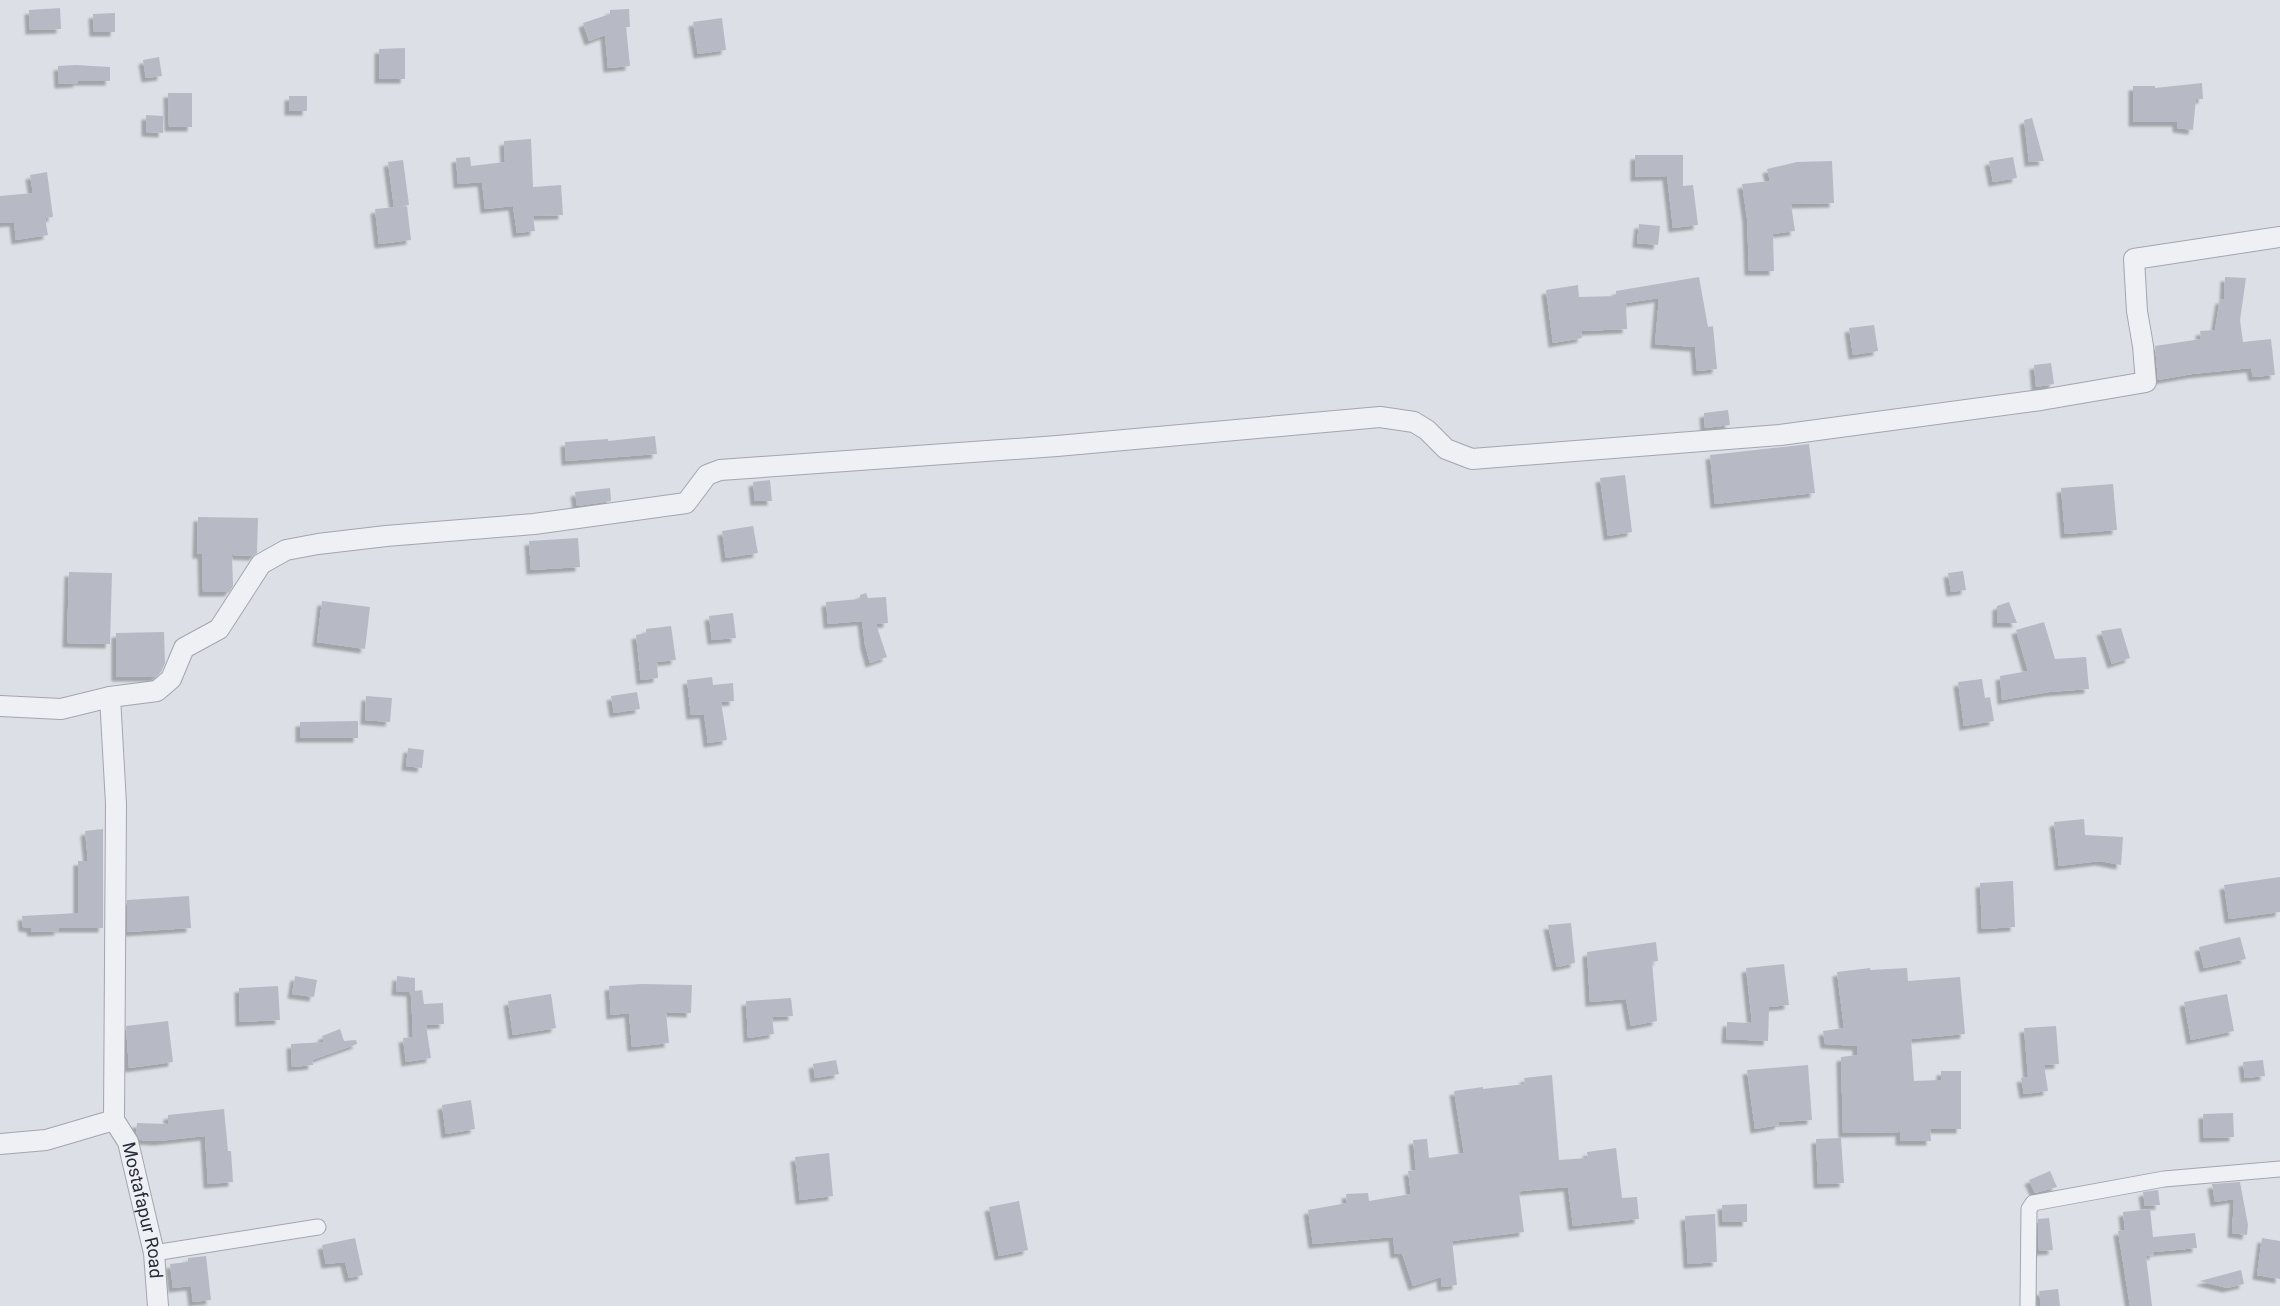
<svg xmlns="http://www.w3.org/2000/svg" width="2280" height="1306" viewBox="0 0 2280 1306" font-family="Roboto,sans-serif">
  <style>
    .building { fill: #b7bac5; filter: url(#shadow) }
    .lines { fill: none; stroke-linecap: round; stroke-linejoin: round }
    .minor-casing { stroke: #a2a6ae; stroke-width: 17 }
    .tertiary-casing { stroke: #a2a6ae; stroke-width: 22 }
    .minor { stroke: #eef0f4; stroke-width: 15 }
    .tertiary { stroke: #eef0f4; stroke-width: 20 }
    .labels { text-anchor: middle; stroke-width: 4; stroke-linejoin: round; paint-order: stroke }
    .street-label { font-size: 18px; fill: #272c3a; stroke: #ebeef3 }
  </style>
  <defs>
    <filter id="shadow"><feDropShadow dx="-4.5" dy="4.5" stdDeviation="1" flood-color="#0004"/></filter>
  </defs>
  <rect width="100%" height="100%" fill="#dcdfe5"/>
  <g class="building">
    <polygon points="60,8 61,29 30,30 29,10"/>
    <polygon points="629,9 630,27 626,27 630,66 608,68 605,35 589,41 583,23 610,14 610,10"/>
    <polygon points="115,13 115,32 94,32 93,14"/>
    <polygon points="722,18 726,50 698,54 693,22"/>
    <polygon points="405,48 405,79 379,79 379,49"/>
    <polygon points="159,57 162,76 146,78 143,60"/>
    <polygon points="76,65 110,67 110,81 77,81 78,83 59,84 58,66"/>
    <polygon points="2202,83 2203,99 2196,99 2193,130 2177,128 2177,122 2133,122 2133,86 2155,86 2155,88"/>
    <polygon points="168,93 192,93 192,127 169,127"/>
    <rect x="289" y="96" width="18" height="15"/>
    <polygon points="146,115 163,116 163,133 146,132"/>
    <polygon points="2032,118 2044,161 2029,162 2024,120"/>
    <polygon points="531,139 533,187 561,185 563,215 533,216 535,231 517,233 513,206 485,209 482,182 458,184 456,158 470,157 471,166 505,162 504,141"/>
    <polygon points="1635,155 1683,155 1683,186 1693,185 1698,225 1673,228 1667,176 1635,177"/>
    <polygon points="2013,157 2017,178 1993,182 1989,161"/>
    <polygon points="403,160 409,205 394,207 388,162"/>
    <polygon points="1832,161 1834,203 1791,204 1795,231 1773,234 1774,271 1749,271 1747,218 1742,184 1770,181 1767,169 1797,162"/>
    <polygon points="47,172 53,217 45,218 48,235 16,240 14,222 0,223 0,196 33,193 30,175"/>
    <polygon points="407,206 411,240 379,244 375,209"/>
    <polygon points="1639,224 1660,226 1658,245 1637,243"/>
    <polygon points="1699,277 1708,327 1713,326 1717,369 1697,371 1695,347 1655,344 1659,298 1626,303 1627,329 1581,331 1582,338 1553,343 1546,290 1578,285 1579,297 1616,296 1616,291"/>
    <polygon points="2225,277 2246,278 2240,320 2243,342 2271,339 2275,375 2253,377 2251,368 2192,374 2158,380 2155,346 2201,339 2200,331 2215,330 2220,299 2224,300"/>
    <polygon points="1874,325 1878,351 1853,355 1849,328"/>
    <polygon points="2051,363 2054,384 2036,387 2034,365"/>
    <polygon points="1728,410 1730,425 1705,428 1704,413"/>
    <polygon points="655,436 657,454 566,461 565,442 608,439 608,441"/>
    <polygon points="1809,444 1815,493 1715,504 1710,455"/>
    <polygon points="1625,475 1632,532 1608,536 1600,478"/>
    <polygon points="770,480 772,501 755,501 753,482"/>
    <polygon points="2113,484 2117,530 2065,534 2061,488"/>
    <polygon points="610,488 611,501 577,506 575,492"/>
    <polygon points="198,517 258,518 257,553 253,556 232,555 233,586 229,592 203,592 202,554 197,554"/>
    <polygon points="753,526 758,553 726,558 722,531"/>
    <polygon points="578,538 580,567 531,570 529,541"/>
    <polygon points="1963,571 1966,590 1951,592 1948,573"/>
    <polygon points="69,572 112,573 110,644 67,643"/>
    <polygon points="866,593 868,598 886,597 888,623 876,624 887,657 870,663 865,645 862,621 828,624 826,602 860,599 860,595"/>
    <polygon points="322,601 370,607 365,649 317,642"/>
    <polygon points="2009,602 2017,623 1997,623 1997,606"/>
    <polygon points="733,613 736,638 712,640 709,616"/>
    <polygon points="2044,622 2055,659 2086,657 2089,689 2049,692 2002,700 2000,676 2028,671 2016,630"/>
    <polygon points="671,626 676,660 657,662 658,678 641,680 636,635 646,633 646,629"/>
    <polygon points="2121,628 2130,658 2112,664 2101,631"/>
    <polygon points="164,632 165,663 161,672 156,677 116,677 116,633"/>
    <polygon points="712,677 713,685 733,683 734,701 721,702 727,740 708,743 704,714 691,715 687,680"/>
    <polygon points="1982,679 1985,698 1990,697 1994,721 1964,726 1958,682"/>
    <polygon points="637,692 640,709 614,713 611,696"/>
    <polygon points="366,696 392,698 390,722 365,720"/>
    <polygon points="358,721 358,738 300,738 300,722"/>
    <polygon points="408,748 424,750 422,768 406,766"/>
    <polygon points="2084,819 2085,835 2123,837 2121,865 2100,861 2059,866 2054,822"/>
    <polygon points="103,829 103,928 58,928 59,931 32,932 31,928 23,927 22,916 78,913 78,861 88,861 85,831"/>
    <polygon points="2280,877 2280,912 2229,919 2224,885"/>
    <polygon points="2013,881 2015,927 1982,929 1980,883"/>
    <polygon points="189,896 191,928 127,932 127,900"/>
    <polygon points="1571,923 1575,963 1557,967 1548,925"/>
    <polygon points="2240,937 2246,959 2204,968 2199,947"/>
    <polygon points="1656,942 1658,961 1652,962 1657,1021 1631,1026 1626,999 1590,1002 1587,952"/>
    <polygon points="1784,964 1789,1005 1769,1007 1768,1041 1726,1039 1727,1022 1752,1023 1746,968"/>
    <polygon points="1870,968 1870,970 1907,968 1908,981 1960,977 1965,1034 1911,1039 1914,1081 1941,1080 1941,1071 1961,1071 1961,1129 1930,1129 1931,1141 1900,1141 1900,1132 1843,1133 1841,1057 1857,1055 1857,1046 1825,1044 1823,1031 1844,1028 1837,972"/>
    <polygon points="295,976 317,980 314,997 292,994"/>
    <polygon points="397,976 415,978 415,991 422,990 424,1004 443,1003 444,1024 426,1025 431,1058 406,1062 403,1038 413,1037 411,992 396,991"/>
    <polygon points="642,984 692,985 691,1013 666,1012 669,1043 632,1047 629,1013 611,1015 609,986"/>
    <polygon points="278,986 280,1020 240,1022 239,988"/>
    <polygon points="551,994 556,1028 513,1035 508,1001"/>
    <polygon points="2227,994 2234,1031 2191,1040 2184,1002"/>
    <polygon points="791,998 793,1016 772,1017 774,1034 748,1038 746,1001"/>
    <polygon points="168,1021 173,1062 129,1068 126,1026"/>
    <polygon points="2056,1026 2059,1064 2044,1065 2048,1091 2024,1094 2021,1078 2028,1077 2024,1028"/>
    <polygon points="340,1029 344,1041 356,1040 357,1044 312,1060 313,1065 292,1067 291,1044 324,1042 322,1036"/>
    <polygon points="836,1060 839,1074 815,1078 813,1064"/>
    <polygon points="2263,1060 2265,1076 2245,1078 2243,1062"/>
    <polygon points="1808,1065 1812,1120 1779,1122 1779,1125 1755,1129 1747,1070"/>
    <polygon points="1552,1075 1559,1160 1588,1158 1587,1152 1616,1148 1622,1198 1637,1197 1639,1219 1573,1226 1568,1187 1522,1191 1519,1193 1524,1232 1452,1241 1457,1285 1442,1287 1441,1277 1413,1286 1402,1253 1395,1254 1393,1237 1313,1244 1308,1210 1347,1203 1346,1194 1368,1193 1369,1201 1411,1194 1408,1171 1416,1170 1413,1140 1427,1139 1429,1158 1464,1153 1454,1091 1483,1087 1483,1089 1525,1084 1524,1078"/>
    <polygon points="471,1100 475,1129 446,1134 442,1105"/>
    <polygon points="224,1109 228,1151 231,1151 233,1182 208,1184 205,1136 158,1141 140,1140 136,1133 137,1123 168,1124 168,1115"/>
    <polygon points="2233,1113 2234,1137 2204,1138 2203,1114"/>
    <polygon points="1841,1138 1844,1183 1818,1184 1816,1139"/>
    <polygon points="829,1153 833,1196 800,1200 795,1157"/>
    <polygon points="2050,1171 2057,1187 2035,1193 2029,1180"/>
    <polygon points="2240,1182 2248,1225 2247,1235 2232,1233 2234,1199 2215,1202 2212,1184"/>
    <polygon points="2158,1190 2160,1205 2145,1206 2143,1192"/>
    <polygon points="1019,1201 1028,1250 999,1256 989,1207"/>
    <polygon points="1747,1204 1747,1222 1723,1222 1722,1205"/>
    <polygon points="2150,1209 2153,1237 2195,1233 2197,1248 2154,1252 2154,1255 2146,1256 2152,1306 2130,1306 2118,1231 2125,1230 2123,1212"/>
    <polygon points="1715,1214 1717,1262 1688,1264 1685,1216"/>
    <polygon points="2049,1218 2053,1250 2039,1251 2038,1219"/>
    <polygon points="355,1238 363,1275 349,1278 345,1262 326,1264 322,1245"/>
    <polygon points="2262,1238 2280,1241 2280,1279 2257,1275"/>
    <polygon points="206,1256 211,1300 193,1302 191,1286 173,1288 170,1264 188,1262 188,1258"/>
    <polygon points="2241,1270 2244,1284 2227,1288 2200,1281"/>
    <polygon points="2058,1289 2060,1306 2041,1306 2039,1291"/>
  </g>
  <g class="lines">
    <g class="minor-casing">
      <g id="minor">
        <polyline points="154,1253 318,1227"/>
        <polyline points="2028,1306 2029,1209 2033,1203 2164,1179 2280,1169"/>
      </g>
    </g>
    <g class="tertiary-casing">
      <g id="tertiary">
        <polyline points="110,697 116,804 114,1120"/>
        <polyline points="0,706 61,709 110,697 157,691 171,679 184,648 219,629 261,564 286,550 318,544 386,536 534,524 686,503 707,475 720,470 1057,446 1380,417 1414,422 1427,430 1446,449 1472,459 1780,435 2041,400 2146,382 2143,346 2137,311 2134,259 2280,237"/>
        <path id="s1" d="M114 1120 128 1142 154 1253 158 1306"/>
        <polyline points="0,1144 46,1140 114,1120"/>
      </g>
    </g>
    <use href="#minor" class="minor"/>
    <use href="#tertiary" class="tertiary"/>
  </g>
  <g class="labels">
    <g class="street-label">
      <text dy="6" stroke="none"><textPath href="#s1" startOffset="96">Mostafapur Road</textPath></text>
    </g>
  </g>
</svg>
